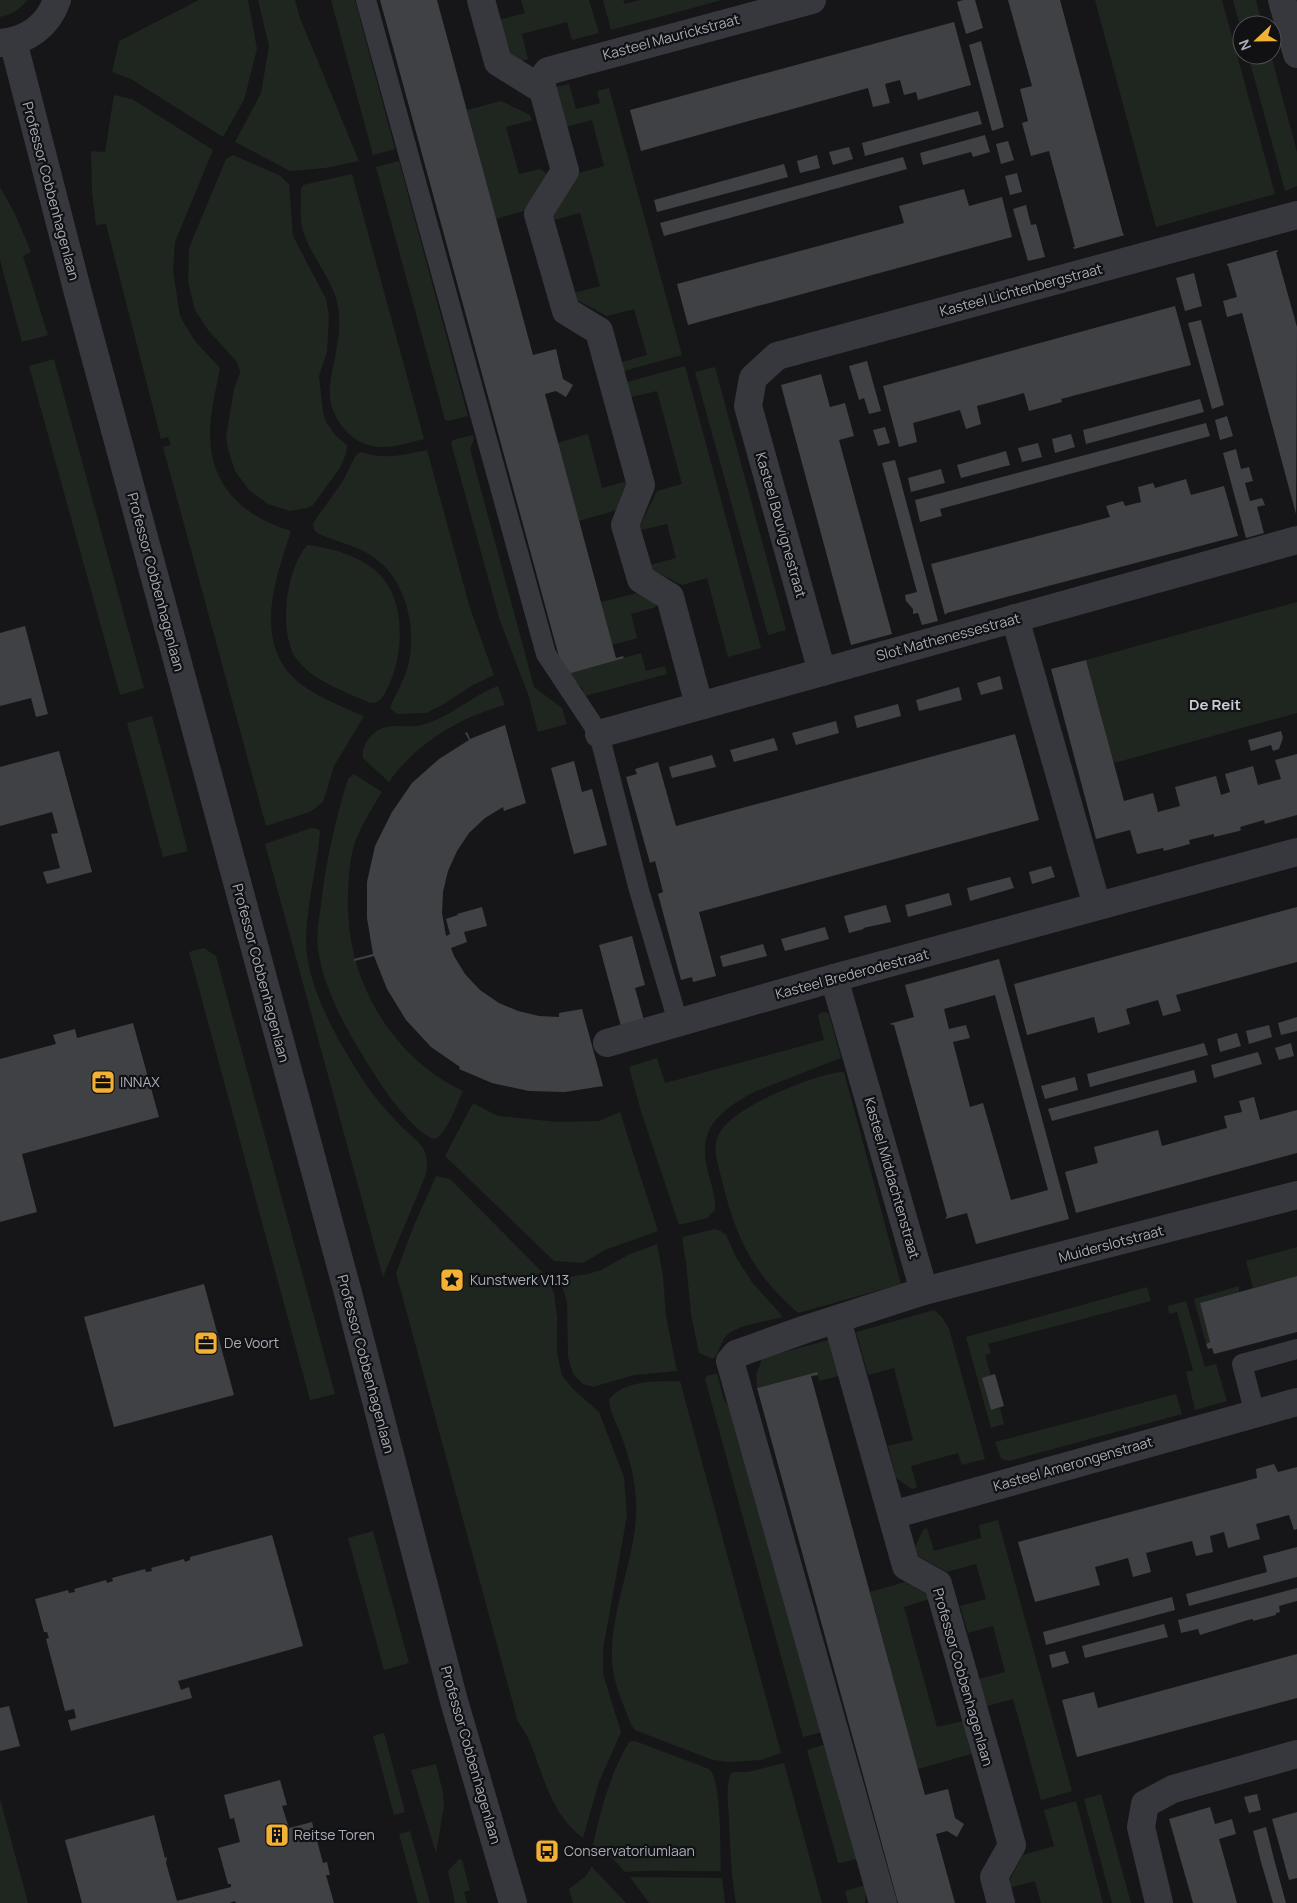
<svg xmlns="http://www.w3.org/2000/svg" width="1297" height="1903" viewBox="0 0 1297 1903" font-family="Manrope,sans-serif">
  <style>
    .green { fill: #1e261f }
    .building { fill: #404145; fill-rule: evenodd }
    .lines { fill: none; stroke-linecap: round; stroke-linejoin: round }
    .service { stroke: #37383d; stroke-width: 20 }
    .minor { stroke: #37383d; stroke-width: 28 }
    .tertiary { stroke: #37383d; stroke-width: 28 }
    .labels { text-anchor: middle; stroke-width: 4.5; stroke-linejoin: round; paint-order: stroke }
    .street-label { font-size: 14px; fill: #a8adb8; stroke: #111113 }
    .poi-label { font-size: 14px; fill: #a8adb8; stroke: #111113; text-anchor: start }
    .neighbourhood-label { font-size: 15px; font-weight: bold; fill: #c9ccd4; stroke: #111113 }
  </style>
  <rect width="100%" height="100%" fill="#161618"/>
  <g class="green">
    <path d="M0 0H27C20 9 12 15 0 17Z"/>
    <polygon points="199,0 248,0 257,49 244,100 223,137 131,79 112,72 119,41"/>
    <polygon points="258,0 295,0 300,18 359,161 325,168 290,171 235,142 261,93 269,46"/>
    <polygon points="331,0 355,0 395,149 373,155"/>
    <polygon points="521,0 589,0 599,33 572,40 567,22 522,34 528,59 518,62 509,56 499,20 525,13"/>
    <polygon points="603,0 623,0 625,4 640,0 722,0 611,30"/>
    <polygon points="1095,0 1222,0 1275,194 1156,227"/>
    <polygon points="1233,0 1256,0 1262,25 1242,25 1242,34"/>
    <polygon points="1248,55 1271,55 1297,152 1297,186 1285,191"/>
    <polygon points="569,84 576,109 600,103 597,91 609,88 682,355 624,371 622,362 647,355 634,309 607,316 577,300 574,293 600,286 580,213 554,220 553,216 579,173 604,166 592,120 566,127 556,87"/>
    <path d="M114 95 132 99 213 150 175 242 173 270 180 316 194 340 220 368C217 384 213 401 211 417 204 477 235 514 291 531 278 572 258 624 283 665 298 690 338 705 364 716L334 766 323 802 310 812 266 826 163 447 171 445 168 437 161 439 106 224 96 225 92 192 91 151 105 152Z"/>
    <polygon points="501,101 530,115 532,120 506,127 519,174 540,169 547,174 524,211 496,219 467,110"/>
    <polygon points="233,155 279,175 289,184 293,236 326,299 329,316 327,352 319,376 323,412 326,422 336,436 347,445 346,454 340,468 313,505 307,508 290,511 268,504 249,490 235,471 228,449 226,437 234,389 240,373 239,368 236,361 208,330 195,310 188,282 189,248 226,159"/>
    <polygon points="399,161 468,416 448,421 445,420 376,167"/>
    <path d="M352 174 424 439C410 442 394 448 379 447 349 445 327 415 330 386 333 359 343 334 338 306 333 280 313 259 304 234 299 221 301 203 301 189L303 185Z"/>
    <polygon points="0,187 15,214 31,252 23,256 48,335 22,342 0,260"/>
    <polygon points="54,359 144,688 120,695 29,366"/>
    <polygon points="685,366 761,648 728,657 707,578 682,585 652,570 650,565 676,558 667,524 641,530 640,526 657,491 682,484 657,391 631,397 627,382"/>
    <polygon points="715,367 786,630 768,635 695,372"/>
    <polygon points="588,434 602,488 628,481 617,510 579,521 557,443"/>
    <polygon points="473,435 474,439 470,449 534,687 562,708 567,724 538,732 528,694 500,621 451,443 453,440"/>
    <path d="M427 450 470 608 494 675 473 685 442 705 426 713 397 714 390 708C396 692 406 678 409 662 417 623 404 575 369 554 353 545 335 541 319 534L314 530 313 523 343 481 356 455 361 452C385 460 403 455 427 450Z"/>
    <path d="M307 545C332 548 362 556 380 575 406 602 404 655 388 687 385 692 383 699 377 702L370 703C353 695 318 682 306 669 301 664 294 657 292 651 280 621 287 569 307 545Z"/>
    <polygon points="638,593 655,603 656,607 631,614 637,638 612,645 601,602"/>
    <polygon points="1297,602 1297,713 1114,763 1086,660"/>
    <polygon points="641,653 646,671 665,666 667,674 585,696 582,688 565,674"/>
    <path d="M498 686 505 705C460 717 415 744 389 782L363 758C361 749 367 740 373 734 387 721 406 729 422 725 451 717 471 696 498 686Z"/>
    <polygon points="152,716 188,851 163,857 127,723"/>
    <path d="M354 774 382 792C372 807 363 823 356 839 350 856 348 878 348 896 345 976 389 1056 463 1091 457 1103 447 1134 435 1139 419 1137 389 1097 380 1083 355 1044 325 997 318 950 316 935 319 919 321 904 326 862 335 820 348 779Z"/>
    <path d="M311 828 318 829 320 832C317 868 307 902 306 938 305 985 338 1041 363 1080 373 1096 386 1110 399 1124 406 1132 417 1139 423 1148 428 1157 428 1168 425 1177L383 1277 265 844Z"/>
    <polygon points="204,948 216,956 335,1394 310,1400 189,952"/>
    <path d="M825 1012 829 1014 841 1058 756 1091C721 1110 696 1127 708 1172 711 1184 716 1197 715 1210L707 1218 679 1225 640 1108 629 1067 657 1058 665 1083 824 1040 818 1016 820 1013Z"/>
    <path d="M844 1072 901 1284 798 1313C751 1271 736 1238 721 1177 718 1163 712 1149 718 1136 726 1117 761 1100 779 1092 796 1085 827 1072 844 1072Z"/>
    <polygon points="473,1103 498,1116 558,1122 599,1121 620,1112 658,1231 605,1250 583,1263 554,1261 445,1156"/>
    <path d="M436 1176 450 1179 548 1278 554 1293 557 1317V1353L562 1375 573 1389 599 1412 624 1477 627 1516 603 1649V1674L621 1732 599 1782 583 1838C558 1819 548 1792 538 1764 533 1749 528 1735 518 1722L396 1273 415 1223Z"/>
    <path d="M715 1229 721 1231 726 1235 737 1259 752 1282 783 1317C768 1321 738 1325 727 1335 720 1342 720 1353 713 1359L699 1353 691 1314 686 1263 682 1237Z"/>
    <polygon points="657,1244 663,1276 666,1316 677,1371 634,1375 593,1387 583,1384 573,1374 568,1357 567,1302 560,1278 588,1274 601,1270 630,1254"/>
    <polygon points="1297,1247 1297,1276 1253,1288 1246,1261"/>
    <polygon points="1239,1286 1239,1292 1200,1303 1210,1342 1206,1344 1194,1299"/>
    <polygon points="1147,1287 1151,1301 988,1344 991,1353 985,1355 991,1376 982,1378 991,1410 1000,1408 1004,1424 991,1428 966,1337"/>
    <polygon points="1186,1301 1205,1367 1216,1364 1227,1401 1195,1410 1186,1372 1193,1370 1177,1312 1169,1314 1168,1306"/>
    <polygon points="934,1310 942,1317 949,1329 985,1459 962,1465 958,1453 911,1466 917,1487 912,1489 896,1478 888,1446 913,1440 894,1368 868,1375 856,1332"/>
    <polygon points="829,1340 839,1376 819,1381 817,1372 757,1388 756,1374 761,1362 761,1358"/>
    <polygon points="717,1373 723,1397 739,1424 823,1732 803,1737 705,1379 707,1376"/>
    <path d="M680 1381 781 1753 761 1760 730 1762 713 1760 635 1730 631 1725C625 1708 616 1689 613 1671 606 1622 633 1567 636 1517 638 1488 630 1459 620 1432 615 1421 610 1412 609 1400 624 1379 657 1382 680 1381Z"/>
    <polygon points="1176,1394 1182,1414 1009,1461 1001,1459 995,1442"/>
    <polygon points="998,1520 1072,1791 1041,1800 1013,1699 987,1706 979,1679 1005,1672 993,1626 968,1633 960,1606 986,1599 976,1564 947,1572 918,1556 915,1547 923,1530 927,1528 934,1551 981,1538 979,1525"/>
    <polygon points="373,1531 409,1663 384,1670 348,1538"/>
    <polygon points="905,1582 928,1595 930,1599 904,1607 937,1727 963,1721 971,1754 918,1769 870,1592"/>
    <polygon points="384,1733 405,1812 394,1815 373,1736"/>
    <path d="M635 1741 709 1769C722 1779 720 1852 721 1871 689 1872 656 1869 625 1872L615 1861 593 1845C601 1809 610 1774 629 1742Z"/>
    <polygon points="826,1744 857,1859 840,1863 838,1863 807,1750"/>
    <path d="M784 1763 822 1903H736C731 1874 730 1846 729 1817 728 1803 726 1789 730 1775L733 1772H748Z"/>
    <polygon points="436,1764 443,1793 444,1806 436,1853 411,1770"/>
    <polygon points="1101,1794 1131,1903 1112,1903 1084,1799"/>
    <polygon points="0,1799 28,1903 0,1903"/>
    <polygon points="1076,1801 1103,1903 1041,1903 1035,1881 1009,1888 1008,1883 1023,1855 1054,1846 1044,1810"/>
    <polygon points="410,1831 430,1903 418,1903 399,1834"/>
    <polygon points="459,1859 462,1860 470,1890 464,1892 467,1903 455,1903 448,1871"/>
    <polygon points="592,1866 593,1868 626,1903 573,1903 569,1889 586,1876"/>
    <polygon points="630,1877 722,1878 725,1903 649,1903"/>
    <polygon points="865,1885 866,1891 865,1903 848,1903 845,1891"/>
  </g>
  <g class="building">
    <polygon points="380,0 437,0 533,355 556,349 563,379 573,385 566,397 556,391 545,394 616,658 623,656 624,658 564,675"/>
    <polygon points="963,0 975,0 983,28 966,34 957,2"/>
    <polygon points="1008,0 1060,0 1123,234 1125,235 1074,249 1073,247 1075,247 1049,151 1031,156 1022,123 1028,121 1020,89 1032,86"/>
    <polygon points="954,22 971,85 918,100 916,92 904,95 900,80 885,84 890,103 873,107 868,88 641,151 630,110"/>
    <polygon points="981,41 1004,127 992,131 969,45"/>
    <polygon points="978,111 982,124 865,156 862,143"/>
    <polygon points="985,135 990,152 973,157 971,152 923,165 920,153"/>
    <polygon points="1008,141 1014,160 1001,164 996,144"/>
    <polygon points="849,147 853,159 833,165 829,152"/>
    <polygon points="817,155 820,168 800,173 797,161"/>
    <polygon points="903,157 907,169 664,236 660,223"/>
    <polygon points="784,164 788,177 657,212 654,200"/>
    <polygon points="1017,173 1022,192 1010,195 1005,176"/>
    <polygon points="964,189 969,206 1002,197 1012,237 688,325 677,284 904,223 899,206"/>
    <polygon points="1026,205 1031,225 1036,224 1045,257 1028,261 1013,209"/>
    <polygon points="1277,250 1278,252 1276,252 1297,327 1296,514 1242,313 1227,317 1223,301 1237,297 1228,265 1227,266 1227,264"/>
    <polygon points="1194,273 1202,306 1185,311 1176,278"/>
    <polygon points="1175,306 1191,365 1061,399 1062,402 1029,411 1024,393 977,406 981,424 966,429 960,410 913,423 917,442 899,447 883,386"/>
    <polygon points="1201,320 1224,405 1212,409 1188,323"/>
    <polygon points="867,361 881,411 869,414 864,398 859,400 849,366"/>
    <polygon points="821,374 830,407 845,403 854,436 839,440 892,634 851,645 781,385"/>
    <polygon points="1200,399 1204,412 1086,444 1083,430"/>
    <polygon points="1227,416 1233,436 1220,440 1215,420"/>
    <polygon points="1206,423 1210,436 940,509 942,516 920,522 915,500"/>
    <polygon points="885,427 890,443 878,446 873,430"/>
    <polygon points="1071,434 1075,447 1055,453 1052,439"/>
    <polygon points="1038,443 1042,457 1022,462 1018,448"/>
    <polygon points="1236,449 1241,469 1249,467 1253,481 1245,483 1250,501 1262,498 1265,505 1257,507 1264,533 1246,538 1223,453"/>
    <polygon points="1006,451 1010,465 961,478 957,465"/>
    <polygon points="895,460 938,621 922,625 918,613 913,614 913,609 906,601 905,595 917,592 882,463"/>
    <polygon points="941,469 945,483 911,492 908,478"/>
    <polygon points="1186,479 1191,495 1224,486 1238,536 1010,596 947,613 945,615 931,564 1110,517 1106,506 1123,501 1125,506 1141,502 1138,487 1153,483 1155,488"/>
    <polygon points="25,626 48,714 36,717 31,698 0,706 0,633"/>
    <polygon points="1086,660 1124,801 1153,793 1158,812 1180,806 1175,787 1216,776 1221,795 1230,792 1225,774 1253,766 1258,785 1281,779 1275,760 1297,754 1297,815 1265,824 1264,820 1240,827 1241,830 1239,831 1214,837 1214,834 1189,840 1190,844 1164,851 1163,848 1137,854 1130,830 1096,839 1051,669"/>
    <polygon points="1000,676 1003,689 981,695 977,683"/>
    <polygon points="959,687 962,700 919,711 916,700"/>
    <polygon points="898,704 901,716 857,728 854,716"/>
    <polygon points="836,721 839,733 796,745 792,733"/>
    <polygon points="505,725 526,803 504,811 503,807 485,818 469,833 457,851 448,871 443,892 442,913 446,936 450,934 446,919 458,915 457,914 482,907 487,926 464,932 467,942 451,948 454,956 465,974 480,990 499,1003 518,1011 539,1016 559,1017 559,1013 582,1009 603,1086 565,1092 529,1091 492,1083 459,1069 460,1067 431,1047 406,1020 387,989 374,956 354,961 354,959 373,954 367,918 367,882 375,846 392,812 412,783 439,759 469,740 465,733 467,732 470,739"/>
    <polygon points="1281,731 1283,738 1279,749 1273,751 1271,745 1251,751 1248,740"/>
    <polygon points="1015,734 1039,820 699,912 716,976 693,982 692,977 681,980 658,894 663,892 655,861 650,863 626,777 637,774 635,769 658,762 676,826"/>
    <polygon points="774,738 778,750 734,762 730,750"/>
    <polygon points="59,751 92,872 47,884 43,872 60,868 51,834 58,833 52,812 0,826 0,767"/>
    <polygon points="712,755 716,767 672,778 669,767"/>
    <polygon points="574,761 582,792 592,789 607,845 574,854 551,768"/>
    <polygon points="1051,866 1055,877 1032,884 1029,872"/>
    <polygon points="1010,877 1014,888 970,901 967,888"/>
    <polygon points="949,893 952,905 908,917 905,905"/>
    <polygon points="886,905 891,922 863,928 864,929 849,933 844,916"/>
    <polygon points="1297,907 1297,962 1176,995 1181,1011 1163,1016 1158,1000 1126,1009 1130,1024 1098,1033 1094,1017 1027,1035 1014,984"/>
    <polygon points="825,927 829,939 785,951 781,939"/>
    <polygon points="632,936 645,985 635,988 645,1024 622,1030 599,945"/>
    <polygon points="763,944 767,956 723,967 720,956"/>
    <path d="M999 959 1069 1219 976 1244 967 1213 945 1219 947 1216 894 1025 889 1024 914 1017 905 985ZM995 995 1048 1190 1011 1200 983 1103 970 1107 953 1042 970 1038 966 1025 949 1029 944 1009Z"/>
    <polygon points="1297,1017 1297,1031 1281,1035 1278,1023"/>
    <polygon points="133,1023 159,1117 22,1154 37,1212 0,1222 0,1059 56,1044 53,1035 75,1029 77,1038"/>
    <polygon points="1269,1025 1272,1037 1249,1044 1246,1031"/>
    <polygon points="1237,1033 1241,1046 1220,1052 1217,1039"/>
    <polygon points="1204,1043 1208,1055 1090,1087 1087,1074"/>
    <polygon points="1291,1043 1294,1056 1279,1060 1275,1048"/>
    <polygon points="1258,1052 1262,1064 1214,1078 1211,1065"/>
    <polygon points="1194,1070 1197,1082 1052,1121 1048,1109"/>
    <polygon points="1075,1077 1078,1090 1045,1099 1041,1086"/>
    <polygon points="1254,1097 1260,1120 1297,1110 1297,1153 1076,1213 1065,1172 1098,1163 1094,1147 1158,1130 1162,1146 1227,1128 1224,1116 1242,1112 1239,1101"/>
    <polygon points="1297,1276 1297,1332 1214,1354 1212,1348 1208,1349 1206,1344 1210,1342 1200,1303"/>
    <polygon points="204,1284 234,1395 114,1427 84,1317"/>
    <polygon points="817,1372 818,1375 811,1376 925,1795 948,1789 955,1818 964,1824 957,1837 947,1831 936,1834 955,1903 898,1903 757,1388"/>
    <polygon points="995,1374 1004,1406 991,1410 982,1378"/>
    <polygon points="1274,1464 1278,1472 1297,1467 1297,1529 1294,1530 1289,1515 1256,1524 1260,1539 1228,1548 1224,1532 1210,1536 1213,1552 1196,1556 1192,1541 1146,1553 1151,1572 1133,1577 1128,1558 1095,1567 1100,1585 1035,1602 1018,1542 1257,1478 1256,1469"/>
    <polygon points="272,1535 303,1646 178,1681 181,1690 189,1687 192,1698 71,1731 68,1720 76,1718 74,1709 65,1711 46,1639 49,1638 47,1632 44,1632 35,1599 68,1590 69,1593 75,1592 74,1589 106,1580 107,1583 113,1581 112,1578 145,1569 146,1572 152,1571 151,1568 184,1559 185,1562 190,1560 190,1557"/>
    <polygon points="1297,1547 1297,1577 1189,1606 1186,1594 1267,1572 1263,1556"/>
    <polygon points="1297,1588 1297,1601 1279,1606 1280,1612 1276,1613 1276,1615 1253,1621 1253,1619 1248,1620 1200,1635 1198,1629 1181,1633 1178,1620"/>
    <polygon points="1172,1597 1175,1610 1046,1645 1043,1632"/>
    <polygon points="1164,1624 1168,1637 1085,1658 1082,1646"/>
    <polygon points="1065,1651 1069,1663 1052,1668 1049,1655"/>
    <polygon points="1297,1654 1297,1698 1077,1757 1062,1700 1094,1692 1098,1708"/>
    <polygon points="9,1706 20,1746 0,1751 0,1708"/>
    <polygon points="280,1780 287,1805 282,1806 289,1828 312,1822 323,1863 327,1862 330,1875 326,1875 334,1903 236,1903 235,1901 229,1903 82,1903 65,1840 154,1815 165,1858 167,1857 166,1863 177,1901 231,1887 231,1884 228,1884 218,1848 240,1842 234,1818 230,1819 224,1795"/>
    <polygon points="1257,1794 1261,1810 1249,1813 1244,1797"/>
    <polygon points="1210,1807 1215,1824 1232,1819 1236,1834 1219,1839 1237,1903 1193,1903 1169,1819"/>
    <polygon points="1297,1812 1297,1878 1289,1880 1272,1819"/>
    <polygon points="1266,1827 1274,1859 1286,1903 1273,1903 1261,1862 1253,1831"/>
  </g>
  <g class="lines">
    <g class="service">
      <polyline points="366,0 546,654 599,734 639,890 678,1022"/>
      <polyline points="1255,1414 1242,1364 1297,1349"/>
    </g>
    <g class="minor">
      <polyline points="481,0 498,62 543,90 565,171 538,214 566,311 599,331 641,485 625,525 641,579 670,597 699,705"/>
      <polyline points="1282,0 1297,54"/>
      <polyline points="537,85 548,71 812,0"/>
      <polyline points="1015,618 1097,906"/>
      <polyline points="822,672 748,406 753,378 777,356 1297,215"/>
      <polyline points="599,734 1297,540"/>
      <polyline points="834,978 924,1291 806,1329 736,1354 730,1361 883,1903"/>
      <polyline points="607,1043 834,978 1297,852"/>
      <polyline points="924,1291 1297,1195"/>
      <polyline points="837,1320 906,1566 938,1584 1012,1845 994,1877 1001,1903"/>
      <polyline points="892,1515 1297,1402"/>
      <polyline points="1159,1903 1141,1827 1145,1804 1173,1789 1297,1754"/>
    </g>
    <g class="tertiary">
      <polyline points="13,41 78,293 348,1293 454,1701 513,1903"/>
      <path d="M0 43C27 41 48 26 57 0"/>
    </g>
  </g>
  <defs>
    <g id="office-square" transform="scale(1.25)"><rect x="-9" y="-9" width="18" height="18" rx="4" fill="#f2b134" stroke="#111113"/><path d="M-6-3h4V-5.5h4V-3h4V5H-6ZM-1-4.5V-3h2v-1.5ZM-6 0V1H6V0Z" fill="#111"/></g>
    <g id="sight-square" transform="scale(1.25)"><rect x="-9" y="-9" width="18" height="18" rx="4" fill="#f2b134" stroke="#111113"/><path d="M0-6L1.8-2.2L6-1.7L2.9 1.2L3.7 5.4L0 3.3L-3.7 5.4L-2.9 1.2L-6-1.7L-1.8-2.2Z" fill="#111"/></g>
    <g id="building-square" transform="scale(1.25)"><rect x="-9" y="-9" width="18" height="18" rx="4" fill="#f2b134" stroke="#111113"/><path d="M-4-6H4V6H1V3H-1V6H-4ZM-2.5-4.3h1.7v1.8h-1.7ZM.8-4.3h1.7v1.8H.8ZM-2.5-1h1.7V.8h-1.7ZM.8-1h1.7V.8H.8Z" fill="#111"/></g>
    <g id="bus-square" transform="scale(1.25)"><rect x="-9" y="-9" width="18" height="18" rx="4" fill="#f2b134" stroke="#111113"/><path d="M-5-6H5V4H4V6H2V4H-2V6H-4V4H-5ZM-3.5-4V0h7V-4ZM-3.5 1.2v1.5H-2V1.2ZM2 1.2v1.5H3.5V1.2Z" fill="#111"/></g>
  </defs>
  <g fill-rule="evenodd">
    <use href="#office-square" x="103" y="1082"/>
    <use href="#sight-square" x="452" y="1280"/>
    <use href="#office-square" x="206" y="1343"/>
    <use href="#building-square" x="277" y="1835"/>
    <use href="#bus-square" x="547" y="1851"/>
  </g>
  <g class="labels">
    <g class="street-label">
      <text transform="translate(671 37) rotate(-15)" y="5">Kasteel Maurickstraat</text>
      <text transform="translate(51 191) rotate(75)" y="5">Professor Cobbenhagenlaan</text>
      <text transform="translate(1021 290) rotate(-15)" y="5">Kasteel Lichtenbergstraat</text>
      <text transform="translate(781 525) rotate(74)" y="5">Kasteel Bouvignestraat</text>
      <text transform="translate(156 582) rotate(75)" y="5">Professor Cobbenhagenlaan</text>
      <text transform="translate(948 637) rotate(-15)" y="5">Slot Mathenessestraat</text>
      <text transform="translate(261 973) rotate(75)" y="5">Professor Cobbenhagenlaan</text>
      <text transform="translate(852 974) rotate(-15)" y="5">Kasteel Brederodestraat</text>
      <text transform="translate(892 1178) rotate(74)" y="5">Kasteel Middachtenstraat</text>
      <text transform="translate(1111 1244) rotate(-15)" y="5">Muiderslotstraat</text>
      <text transform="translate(366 1364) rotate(75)" y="5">Professor Cobbenhagenlaan</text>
      <text transform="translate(1073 1464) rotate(-16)" y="5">Kasteel Amerongenstraat</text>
      <text transform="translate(963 1677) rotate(74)" y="5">Professor Cobbenhagenlaan</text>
      <text transform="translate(471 1755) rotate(74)" y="5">Professor Cobbenhagenlaan</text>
    </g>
    <g class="poi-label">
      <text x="120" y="1087">INNAX</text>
      <text x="470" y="1285">Kunstwerk V1.13</text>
      <text x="224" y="1348">De Voort</text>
      <text x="294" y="1840">Reitse Toren</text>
      <text x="564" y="1856">Conservatoriumlaan</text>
    </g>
    <g class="neighbourhood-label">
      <text x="1215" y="710">De Reit</text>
    </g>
  </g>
  <g transform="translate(1257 40) rotate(248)"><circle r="24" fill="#111113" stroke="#4d4f55"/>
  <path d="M0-4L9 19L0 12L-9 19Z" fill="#f2b134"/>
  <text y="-8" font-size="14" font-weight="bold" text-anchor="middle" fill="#a8adb8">N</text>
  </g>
</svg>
